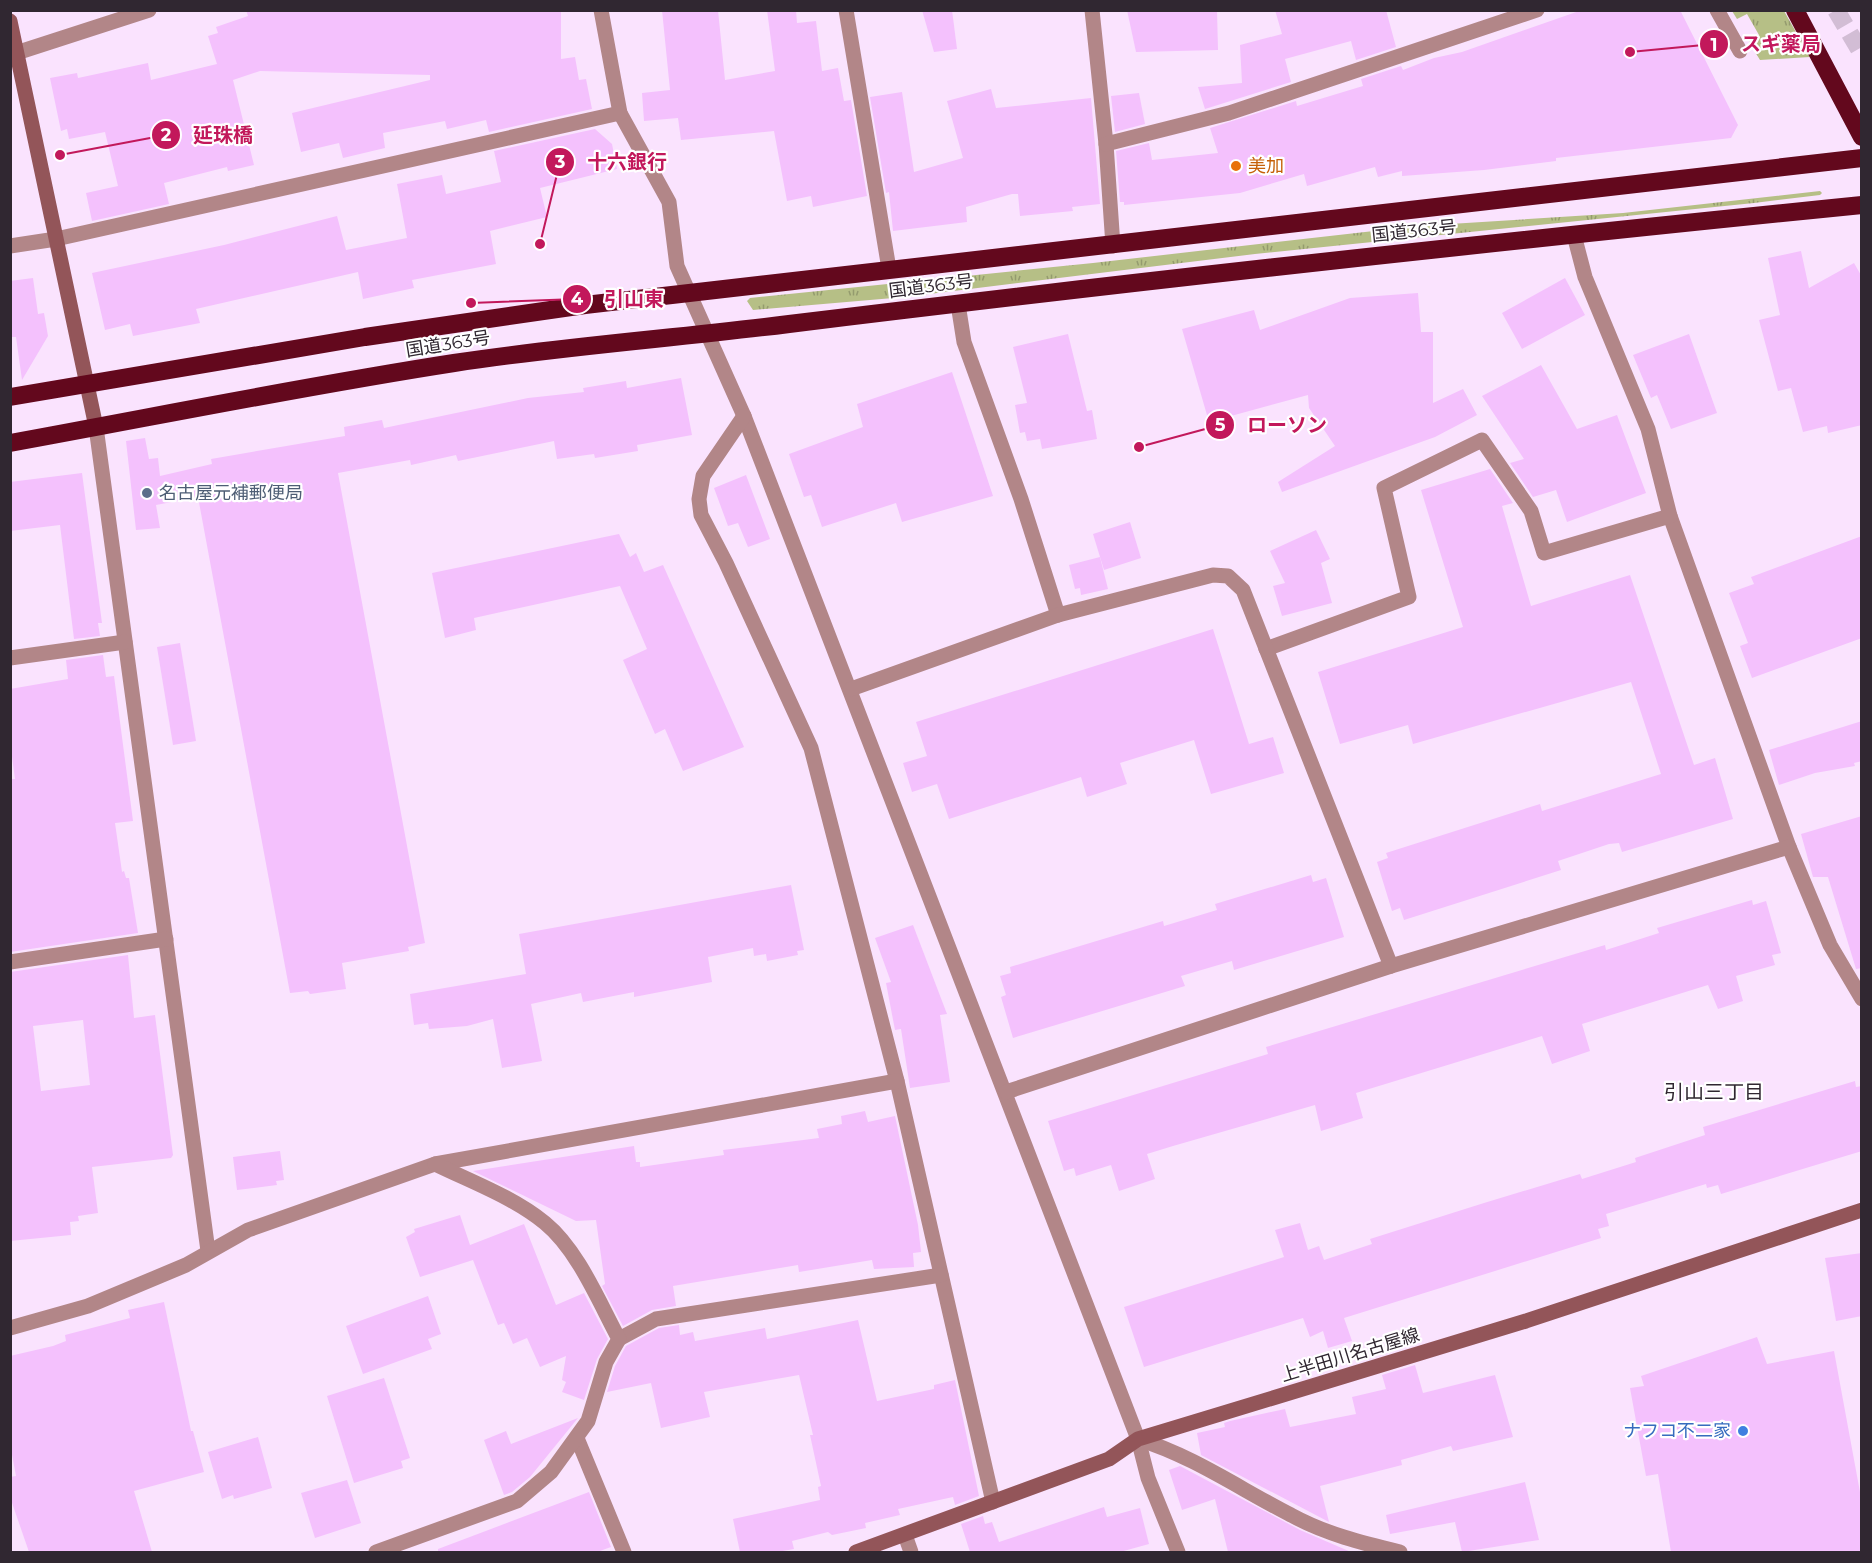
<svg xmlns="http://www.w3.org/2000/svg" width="1872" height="1563" viewBox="0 0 1872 1563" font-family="Montserrat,'Noto Sans JP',sans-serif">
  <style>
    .grass { fill: url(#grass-tufts) }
    .building { fill: #f4c1fd; fill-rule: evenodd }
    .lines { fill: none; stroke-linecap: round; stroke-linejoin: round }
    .highway-tunnel { stroke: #d2bdd5; stroke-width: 18; stroke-dasharray: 18 9; stroke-linecap: butt }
    .street { stroke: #b28688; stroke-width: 15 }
    .secondary { stroke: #935559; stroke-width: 15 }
    .highway { stroke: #63081d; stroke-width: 18 }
    .food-dot { fill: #e8710a; stroke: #fff; stroke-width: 2 }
    .service-dot { fill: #5c6f8a; stroke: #fff; stroke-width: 2 }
    .shop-dot { fill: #3f7fe0; stroke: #fff; stroke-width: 2 }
    .labels { text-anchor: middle; stroke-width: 4.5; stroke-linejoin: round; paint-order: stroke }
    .food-label { font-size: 18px; fill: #c56008; stroke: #fff; text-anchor: start }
    .street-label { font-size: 18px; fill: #302731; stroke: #fff }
    .service-label { font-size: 18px; fill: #4e5e75; stroke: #fff; text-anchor: start }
    .shop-label { font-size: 18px; fill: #366cbe; stroke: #fff; text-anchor: end }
    .neighbourhood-label { font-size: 20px; fill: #302731; stroke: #fff }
    .leader { fill: none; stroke: #c2185b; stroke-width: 2 }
    .callout-dot { fill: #c2185b; stroke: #fff; stroke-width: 2 }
    .mark-label { font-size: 18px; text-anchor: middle; font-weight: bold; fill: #fff }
    .callout-label { font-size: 20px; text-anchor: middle; font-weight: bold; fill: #c2185b; stroke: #fff; stroke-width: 4.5; stroke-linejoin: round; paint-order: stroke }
  </style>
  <defs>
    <pattern id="grass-tufts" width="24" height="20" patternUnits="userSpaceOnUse" patternTransform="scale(1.5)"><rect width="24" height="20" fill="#b6bf86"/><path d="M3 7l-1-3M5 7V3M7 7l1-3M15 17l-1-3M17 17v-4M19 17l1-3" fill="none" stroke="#949b6e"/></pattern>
  </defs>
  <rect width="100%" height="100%" fill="#fae3fe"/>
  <g class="grass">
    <polygon points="1732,11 1784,11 1810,57 1760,60 1749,42 1759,35 1747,14 1737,19"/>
    <polygon points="1820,191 1822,193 1820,195 1754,203 1255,254 905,297 753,310 747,301 750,298 1093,263 1418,226 1623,213"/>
  </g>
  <g class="building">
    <polygon points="246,10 561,10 561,59 575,57 579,80 586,79 592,109 489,132 486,120 447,129 445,121 383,133 385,148 343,158 339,143 301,152 292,113 430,80 430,75 260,71 233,80 254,165 228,171 227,167 164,183 169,204 92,221 86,193 118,186 105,132 69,139 67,129 61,131 50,78 77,73 78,78 148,63 151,80 217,64 208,36 218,33 216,27 248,16"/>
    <polygon points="662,10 718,10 725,80 775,71 767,10 796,10 797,23 816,21 822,71 838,68 844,101 851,100 867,196 813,207 811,196 787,201 774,131 681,140 678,118 644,121 642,93 670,90"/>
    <polygon points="922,10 952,10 957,49 934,52"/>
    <polygon points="1127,10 1217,10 1218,50 1136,52"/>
    <polygon points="1275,10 1386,10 1396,47 1356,60 1351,41 1285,59 1291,82 1205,109 1198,87 1242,83 1240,45 1282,34"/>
    <polygon points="1582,10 1680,10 1738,125 1731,138 1556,158 1556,161 1484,170 1402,176 1402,171 1378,177 1375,167 1307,186 1304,174 1240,193 1124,205 1124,202 1120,202 1116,151 1149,143 1152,160 1218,153 1210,128 1296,101 1297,106 1363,86 1361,79 1401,66 1403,70 1434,58 1462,52"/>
    <polygon points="991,89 996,108 1091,98 1100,204 1072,207 1073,211 1020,216 1018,194 1012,194 966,207 967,222 893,231 889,192 886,193 870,97 902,92 914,172 963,158 947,101"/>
    <polygon points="1139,93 1145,124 1115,132 1111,96"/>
    <polygon points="595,129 612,144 617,169 540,188 547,217 490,231 496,264 412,280 414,288 363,299 358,272 196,309 200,323 133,336 130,324 105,330 92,273 224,245 337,216 346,250 407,238 397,184 442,175 446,194 501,182 494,151"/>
    <polygon points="1801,251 1809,288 1854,263 1862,277 1862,425 1828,433 1827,426 1803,432 1791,388 1778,391 1759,320 1780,315 1768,258"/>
    <polygon points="33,278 38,314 44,313 48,336 22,380 16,337 10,337 10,281"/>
    <polygon points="1565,278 1585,315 1522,349 1502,313"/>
    <polygon points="1418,293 1421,332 1433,332 1433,403 1463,389 1477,415 1435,437 1282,492 1278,482 1335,446 1309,408 1308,395 1209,422 1182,329 1254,310 1260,330 1350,298"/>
    <polygon points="1068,334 1087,411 1092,410 1097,439 1042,449 1040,439 1027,441 1025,432 1020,433 1015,405 1027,403 1013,347"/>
    <polygon points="1689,334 1717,413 1671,429 1657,395 1651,398 1633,355"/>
    <polygon points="1541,365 1577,429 1617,415 1646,493 1567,522 1556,490 1533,497 1510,463 1524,459 1482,396"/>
    <polygon points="952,372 993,496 902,522 896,503 822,527 811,495 804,497 789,454 863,427 857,404"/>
    <polygon points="681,378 692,435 637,445 638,451 595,458 594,454 557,459 554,441 458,461 456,455 411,465 410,460 338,473 425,943 408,947 409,951 342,963 346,989 310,994 308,991 290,993 198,497 156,505 160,528 136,530 126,441 145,438 149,459 158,458 160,476 212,464 211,459 345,436 344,427 382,420 384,428 528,398 584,392 583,388 626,381 627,388"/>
    <polygon points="1490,469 1513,503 1502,506 1531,606 1630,575 1694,765 1715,758 1733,819 1622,852 1619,843 1609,844 1558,861 1561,870 1404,920 1400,908 1392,911 1377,862 1388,858 1386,853 1540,804 1542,811 1661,774 1631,682 1413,744 1408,725 1340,744 1318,672 1463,627 1421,490"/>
    <polygon points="82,473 102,623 98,623 100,636 74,639 60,525 10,531 10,482"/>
    <polygon points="746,475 770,539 748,547 738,523 728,526 714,488"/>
    <polygon points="1130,522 1141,558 1104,570 1093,534"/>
    <polygon points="1316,530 1330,559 1321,563 1332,603 1282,616 1273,586 1285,583 1270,551"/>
    <polygon points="619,534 630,557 636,553 644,572 663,565 744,747 683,771 665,729 655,734 623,660 647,649 620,586 474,618 476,630 445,638 432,573"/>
    <polygon points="1862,536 1862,638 1752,678 1740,646 1748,643 1729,593 1754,584 1751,577"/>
    <polygon points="1100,557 1108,589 1081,595 1080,588 1075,589 1069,565"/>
    <polygon points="1213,629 1249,744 1273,737 1284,773 1211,794 1194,740 1120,763 1127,784 1087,797 1081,777 949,819 937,784 912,792 903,763 927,756 916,722"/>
    <polygon points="180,643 196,741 173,745 157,647"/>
    <polygon points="103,655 106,677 114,676 133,821 115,823 122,872 124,871 126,878 129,878 138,933 10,952 10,779 15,779 10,742 10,689 68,679 66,660"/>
    <polygon points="1862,721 1862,761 1854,763 1855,766 1815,773 1779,785 1769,750"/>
    <polygon points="1862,816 1862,968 1856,969 1828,877 1813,877 1801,834"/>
    <polygon points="1311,875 1313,882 1326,878 1344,937 1234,970 1232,961 1181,976 1185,986 1013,1038 1001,997 1006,995 1000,976 1011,973 1010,967 1163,921 1164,926 1217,910 1215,904"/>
    <polygon points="791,885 804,950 797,951 798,955 767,961 766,954 754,956 753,948 708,957 712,982 634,997 634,992 583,1002 581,993 531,1004 542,1061 502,1068 493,1019 467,1026 429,1029 428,1023 414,1025 410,994 526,974 519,934"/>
    <polygon points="1752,900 1753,905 1766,901 1781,953 1772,955 1775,965 1736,976 1743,1001 1718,1009 1708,985 1582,1024 1590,1051 1552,1064 1542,1036 1356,1093 1363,1118 1321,1131 1315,1105 1173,1146 1147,1154 1155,1179 1119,1191 1111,1165 1076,1176 1074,1168 1064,1171 1048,1121 1268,1054 1266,1047 1605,945 1606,950 1659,933 1657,928"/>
    <polygon points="913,925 947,1014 940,1015 950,1082 910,1088 901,1029 895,1030 886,983 891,982 875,938"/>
    <path d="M128 955 134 1018 155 1015 173 1155 171 1158 92 1167 98 1213 78 1216 79 1221 70 1222 71 1235 10 1241V972ZM83 1020 90 1085 41 1091 33 1026Z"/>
    <polygon points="1855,1081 1856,1087 1862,1086 1862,1151 1721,1194 1718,1185 1707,1188 1706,1184 1606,1214 1609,1226 1598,1229 1601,1238 1344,1318 1352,1341 1328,1348 1323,1331 1310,1337 1303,1318 1144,1367 1124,1307 1284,1257 1275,1230 1300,1223 1308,1250 1319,1246 1324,1260 1372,1244 1370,1239 1484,1203 1580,1174 1582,1179 1636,1162 1635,1158 1705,1135 1703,1127"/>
    <polygon points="865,1111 868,1122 895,1116 918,1225 921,1252 913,1253 914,1267 874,1269 872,1260 799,1272 798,1265 673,1286 676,1306 652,1310 623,1326 602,1286 605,1284 596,1220 576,1221 473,1171 634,1146 636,1162 640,1162 640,1167 724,1155 723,1150 819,1138 817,1129 842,1124 841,1116"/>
    <polygon points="280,1151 284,1180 276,1181 277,1185 237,1190 233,1157"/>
    <polygon points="460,1215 470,1245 524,1224 556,1305 584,1293 608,1339 597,1359 584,1400 562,1392 566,1382 562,1380 566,1356 540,1367 527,1338 513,1344 504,1323 498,1325 473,1260 420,1277 406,1237 415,1232 414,1229"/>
    <polygon points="1862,1253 1862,1316 1836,1321 1825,1258"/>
    <polygon points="428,1296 441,1334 428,1339 432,1349 363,1374 346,1326"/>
    <polygon points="164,1302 191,1431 193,1431 204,1472 134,1491 152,1552 29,1552 10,1497 10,1477 16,1476 10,1444 10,1356 53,1346 66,1341 65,1335 130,1318 128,1310"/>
    <polygon points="858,1320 877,1401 934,1389 934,1385 955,1380 979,1496 955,1505 953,1497 898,1509 900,1515 865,1523 866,1528 832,1535 828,1532 792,1541 794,1549 777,1552 740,1552 733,1519 820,1500 818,1487 821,1486 810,1435 813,1435 799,1375 704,1392 710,1417 661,1428 651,1383 607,1392 615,1366 626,1346 659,1328 679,1325 680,1335 693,1332 695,1341 765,1328 767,1339"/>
    <polygon points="1757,1337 1767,1364 1834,1351 1862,1503 1862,1552 1671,1552 1658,1474 1646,1476 1630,1388 1644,1386 1641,1376"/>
    <polygon points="1415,1365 1423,1393 1495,1375 1513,1437 1453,1451 1451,1446 1401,1460 1402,1465 1320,1486 1329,1522 1201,1455 1197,1433 1225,1427 1224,1423 1230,1421 1285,1409 1290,1427 1356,1414 1352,1397 1386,1389 1382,1375"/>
    <polygon points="384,1378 410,1458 401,1461 403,1468 354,1483 327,1396"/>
    <polygon points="578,1418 530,1477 512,1492 504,1495 484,1440 506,1431 511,1444"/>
    <polygon points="258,1437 272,1488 234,1499 233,1495 222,1499 208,1452"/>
    <polygon points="1180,1466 1300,1530 1351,1552 1228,1552 1215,1499 1182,1510 1169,1470"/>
    <polygon points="347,1480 361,1523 315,1538 301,1493"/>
    <polygon points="1525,1482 1539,1540 1462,1552 1455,1522 1390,1534 1386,1515"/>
    <polygon points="589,1492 611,1547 597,1552 438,1552 438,1549"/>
    <polygon points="1104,1507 1107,1517 1140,1508 1149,1544 1120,1552 970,1552 961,1524 983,1516 985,1524 992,1522 999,1542"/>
  </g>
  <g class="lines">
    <polyline class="highway-tunnel" points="1836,10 1862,54"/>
    <g class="street">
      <polyline points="601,10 620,113 669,202 677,266 744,416 1138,1439 1148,1478 1178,1552"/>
      <polyline points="846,10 889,269"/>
      <polyline points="1092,10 1106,144 1113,246"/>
      <polyline points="1717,10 1740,51"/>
      <polyline points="10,55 149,10"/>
      <polyline points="1106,144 1229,113 1537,10"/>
      <polyline points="1574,235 1585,277 1648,429 1670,516 1789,847 1830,945 1862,999"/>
      <polyline points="10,246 56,239 620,113"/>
      <polyline points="958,304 964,342 1021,499 1058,615"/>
      <polyline points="744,416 703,476 699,499 701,515 726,563 811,748 897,1081 993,1502"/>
      <polyline points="96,427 208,1251"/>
      <polyline points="1266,649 1409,597 1384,488 1482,440 1531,511 1544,553 1670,516"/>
      <polyline points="10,658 125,642"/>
      <polyline points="851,689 1058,615 1213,575 1228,576 1243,590 1391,966"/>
      <polyline points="10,962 166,939"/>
      <polyline points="1006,1092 1391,966 1789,847"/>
      <polyline points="10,1328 88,1306 186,1265 248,1230 435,1164 897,1081"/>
      <polyline points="619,1339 656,1319 941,1275"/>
      <polyline points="577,1438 624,1552"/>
      <path d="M1138 1439C1193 1456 1240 1489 1291 1515 1326 1534 1362 1543 1400 1552"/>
      <polyline points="905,1535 911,1552"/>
      <path d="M376 1552 517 1501 551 1472 588 1421 606 1362 619 1339C599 1302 578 1250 545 1223 513 1197 472 1182 435 1164"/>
    </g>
    <g class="secondary">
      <polyline points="10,21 96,427"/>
      <polyline points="856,1552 1109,1459 1138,1439 1526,1321 1862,1210"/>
    </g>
    <g class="highway">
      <polyline points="1795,10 1862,137"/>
      <polyline points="10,397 365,337 585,305 1862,158"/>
      <path d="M10 443C158 416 305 386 454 363 565 346 678 338 789 324 1146 280 1504 241 1862 205"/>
    </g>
  </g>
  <circle class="food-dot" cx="1236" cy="166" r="6"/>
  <circle class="service-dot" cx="147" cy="493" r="6"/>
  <circle class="shop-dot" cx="1743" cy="1431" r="6"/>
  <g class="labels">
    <g class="food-label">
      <text x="1248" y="172">美加</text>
    </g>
    <g class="street-label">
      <text transform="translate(1414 231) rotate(-6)" y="6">国道363号</text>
      <text transform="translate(931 286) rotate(-7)" y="6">国道363号</text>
      <text transform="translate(448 344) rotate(-9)" y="6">国道363号</text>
      <text transform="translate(1350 1355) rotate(-17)" y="6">上半田川名古屋線</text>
    </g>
    <g class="service-label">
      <text x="159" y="499">名古屋元補郵便局</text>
    </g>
    <g class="shop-label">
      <text x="1731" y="1437">ナフコ不二家</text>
    </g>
    <g class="neighbourhood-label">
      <text x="1714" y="1099">引山三丁目</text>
    </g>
  </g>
  <path class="leader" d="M1630 52L1714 44M60 155L166 135M540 244L560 162M471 303L577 299M1139 447L1220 425"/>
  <g class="callout-dot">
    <circle cx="1630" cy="52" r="6"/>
    <circle cx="60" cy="155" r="6"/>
    <circle cx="540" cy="244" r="6"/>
    <circle cx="471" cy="303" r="6"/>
    <circle cx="1139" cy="447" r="6"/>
    <circle cx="1714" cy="44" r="15"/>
    <circle cx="166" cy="135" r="15"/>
    <circle cx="560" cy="162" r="15"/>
    <circle cx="577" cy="299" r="15"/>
    <circle cx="1220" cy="425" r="15"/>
  </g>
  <g class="mark-label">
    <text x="1714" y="51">1</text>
    <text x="166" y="141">2</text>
    <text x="560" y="168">3</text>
    <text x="577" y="305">4</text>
    <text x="1220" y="431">5</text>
  </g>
  <g class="callout-label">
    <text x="1781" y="51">スギ薬局</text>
    <text x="223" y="142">延珠橋</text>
    <text x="627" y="169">十六銀行</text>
    <text x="634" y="306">引山東</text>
    <text x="1287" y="432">ローソン</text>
  </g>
  <rect width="1872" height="1563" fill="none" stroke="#302731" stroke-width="24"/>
</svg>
